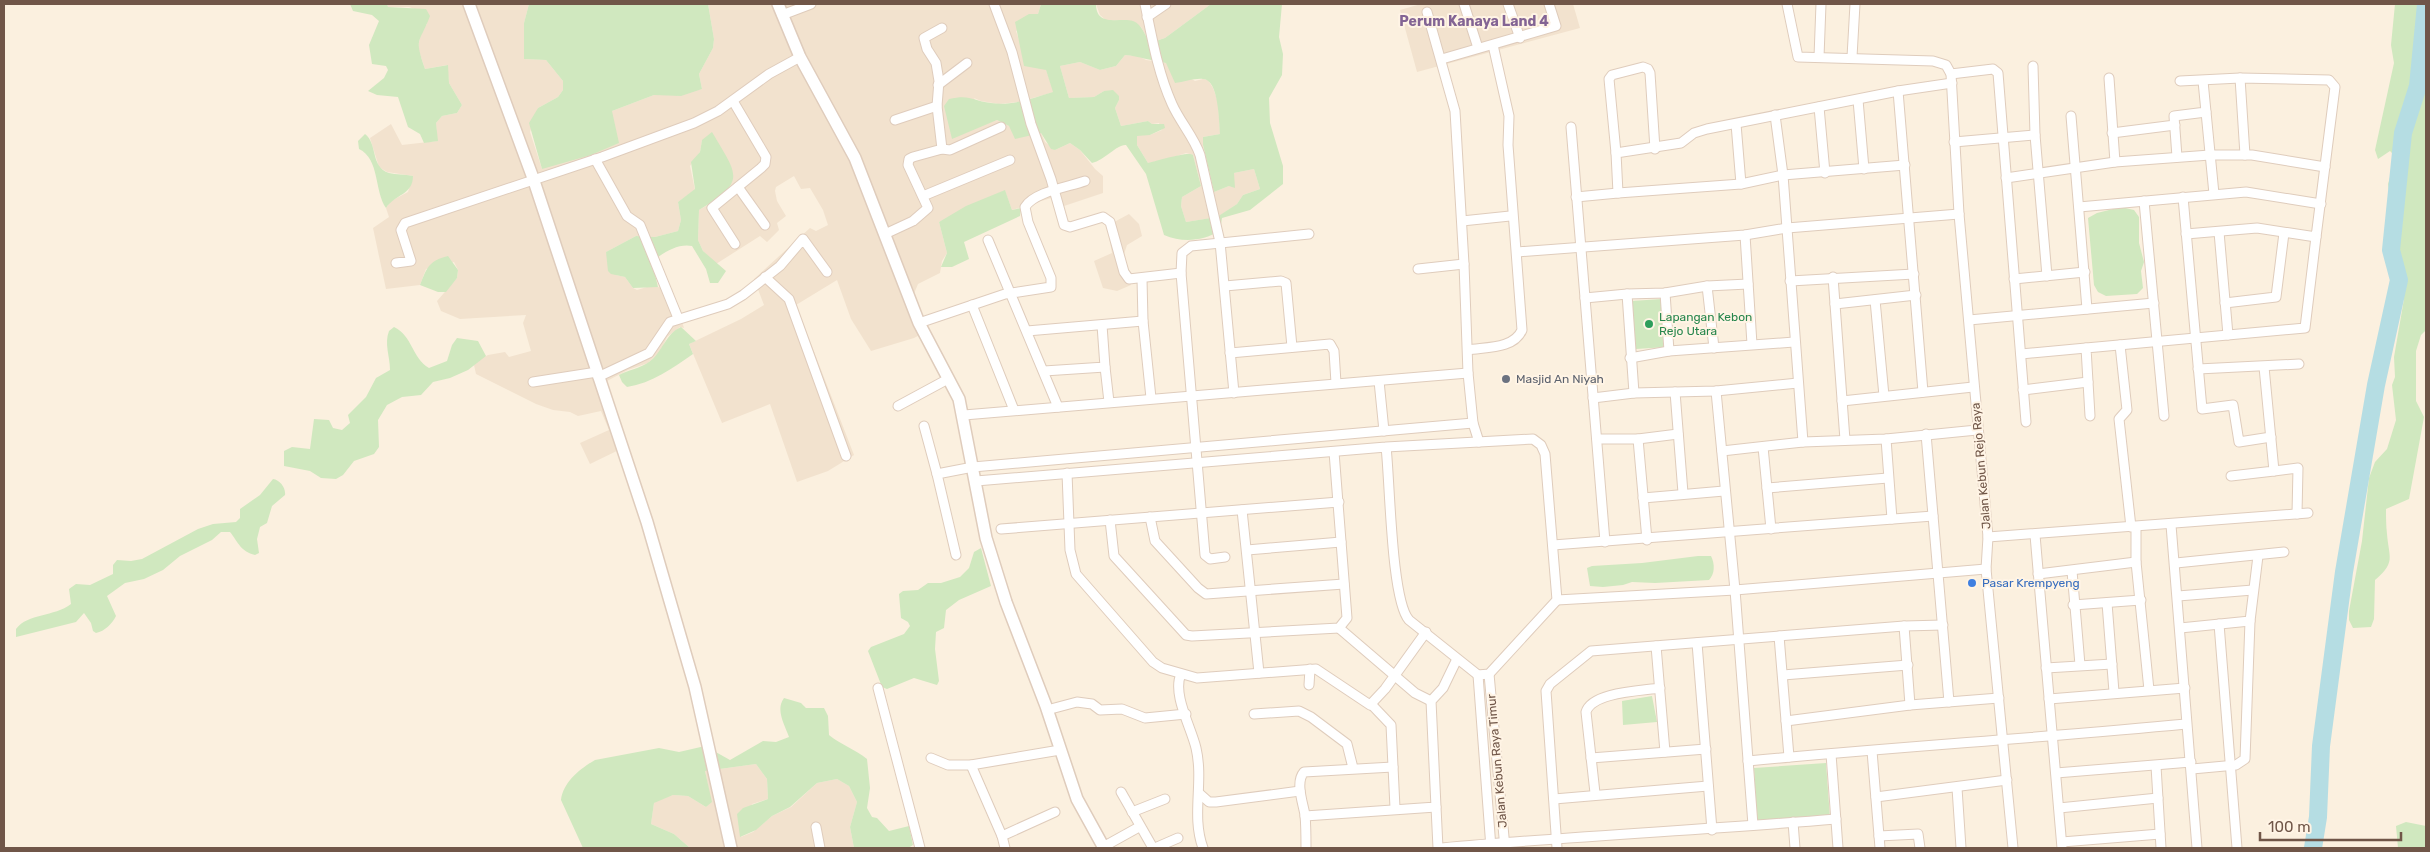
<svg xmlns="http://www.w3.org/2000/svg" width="2430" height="852" viewBox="0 0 2430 852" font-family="Rubik,sans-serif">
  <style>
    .residential { fill: #f2e2ce }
    .green { fill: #d0e8bf; fill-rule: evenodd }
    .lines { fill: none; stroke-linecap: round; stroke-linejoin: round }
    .river { stroke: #b5dde3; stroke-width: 18 }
    .minor-casing { stroke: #dfccbc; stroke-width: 11 }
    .tertiary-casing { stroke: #dfccbc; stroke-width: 14 }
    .minor { stroke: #fff; stroke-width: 9 }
    .tertiary { stroke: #fff; stroke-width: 11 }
    .leisure-dot { fill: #2e9e5b; stroke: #fff4e5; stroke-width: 2 }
    .worship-dot { fill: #6b7280; stroke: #fff4e5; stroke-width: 2 }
    .shop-dot { fill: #3f7fe0; stroke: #fff4e5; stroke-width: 2 }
    .labels { text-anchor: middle; stroke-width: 4; stroke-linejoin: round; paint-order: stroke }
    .leisure-label { font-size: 12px; fill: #27864d; stroke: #fff4e5; text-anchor: start }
    .worship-label { font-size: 12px; fill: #5b616d; stroke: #fff4e5; text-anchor: start }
    .street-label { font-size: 12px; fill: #705648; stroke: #fff4e5 }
    .shop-label { font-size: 12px; fill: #366cbe; stroke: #fff4e5; text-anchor: start }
    .neighbourhood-label { font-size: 14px; font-weight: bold; fill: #836494; stroke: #fff4e5 }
  </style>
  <rect width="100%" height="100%" fill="#fbf0df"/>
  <g class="residential">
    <polygon points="387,4 529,4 524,23 524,59 546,60 563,81 563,90 558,97 538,108 530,132 542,169 612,111 654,95 671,95 702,89 699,74 713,48 714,39 708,4 1041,4 1038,14 1016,31 1019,40 1046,70 1054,92 1019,102 999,104 981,101 974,98 988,123 997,120 1009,126 1041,133 1045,142 1055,150 1070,143 1080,150 1095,169 1103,176 1103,193 1064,206 1061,203 1061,195 1012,210 1005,191 939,222 947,253 942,261 940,273 918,284 913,296 929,330 914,338 871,351 851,319 837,280 796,305 854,455 828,471 797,482 770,404 722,423 689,344 741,319 764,305 754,279 810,228 816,231 828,225 823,210 810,188 801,189 794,176 776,187 775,191 777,201 786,216 777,223 779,230 767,242 760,236 716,264 703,251 698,240 699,210 716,200 702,140 700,152 690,166 695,190 678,202 681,220 678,231 655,237 636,236 606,252 616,275 625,277 633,288 637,290 650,286 672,289 684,328 680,327 667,337 661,351 648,363 628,370 605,382 627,446 590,464 580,443 609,430 601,411 578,416 570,412 553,410 536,404 476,374 474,365 480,359 488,355 505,352 509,357 531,351 523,323 526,315 460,319 441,311 437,301 457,278 458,270 454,262 426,269 420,285 386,289 373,228 389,217 386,208 391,201 408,192 413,176 387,172 379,167 370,138 391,124 402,145 437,141 436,123 442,116 457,113 462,105 449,83 447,65 425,69 418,48 421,31 427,24 417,10 409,7 388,7"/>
    <polygon points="1096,4 1211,4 1165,38 1150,43 1141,27 1125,20 1107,21 1100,15"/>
    <polygon points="1421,4 1573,4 1580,28 1417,72 1400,10"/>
    <polygon points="1125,55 1138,56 1146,60 1166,63 1195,81 1203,79 1208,80 1213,88 1218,102 1220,134 1203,137 1203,145 1214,192 1229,186 1234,173 1254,169 1260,189 1243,195 1237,204 1218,217 1186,222 1181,206 1182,197 1201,186 1193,155 1186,153 1165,160 1148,163 1137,145 1137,135 1150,135 1162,130 1159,123 1152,124 1148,121 1121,126 1115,108 1119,100 1104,91 1094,97 1069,98 1060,66 1080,62 1100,70 1116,66"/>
    <polygon points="1129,214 1139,224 1142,236 1127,245 1124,254 1131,285 1117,291 1103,288 1094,261 1112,253 1107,226"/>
    <polygon points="756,764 767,779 768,799 752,804 741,837 753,832 772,816 791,807 817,783 837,779 849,786 857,802 850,827 854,848 690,848 674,834 651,824 654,803 657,800 673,795 688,796 706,807 711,802 705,771"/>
  </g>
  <g class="green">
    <path d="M350 4H387L388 7 426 9 430 16C419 45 414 36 425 69L448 65 449 83 462 105 457 113 442 116 436 123 438 141 424 143 420 134 408 127 398 97 377 95 368 91 384 78 388 70 386 66 372 64 369 45 379 21 372 15 353 11Z"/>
    <polygon points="529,4 708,4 714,39 713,48 699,74 702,89 681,96 654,95 612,111 619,143 591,155 542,169 529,123 538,108 558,97 563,90 563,81 546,60 524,59 524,23"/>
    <path d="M1041 4H1096C1096 28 1121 17 1133 21 1142 24 1145 36 1150 43L1165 38 1211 4H1282L1279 37 1283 54 1282 75 1269 98 1270 123 1283 166V184L1250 210 1222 218 1220 231C1202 241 1183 243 1164 235L1146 174 1126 145C1117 144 1105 160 1092 163L1080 150 1070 143 1055 150 1051 149 1041 133 1015 139 1009 126 997 120 952 139 944 106 949 99C971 94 972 101 991 103 1013 106 1033 98 1053 92L1046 70 1024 66 1015 22 1029 14H1038ZM1125 55C1139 56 1151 61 1166 63L1175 83C1184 82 1195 78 1203 79 1219 79 1219 123 1220 134L1203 137V145L1214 192 1229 186 1235 188 1234 173 1254 169 1260 189 1243 195 1237 204 1217 217 1186 222 1181 206 1182 197 1201 186 1193 155C1188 151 1158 161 1148 163L1137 145V136L1150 135 1165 128 1164 124H1152L1148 121 1121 126 1115 108 1119 100V96L1113 90 1104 91 1094 97 1069 98 1060 66 1080 62 1100 70 1116 66Z"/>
    <path d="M2395 4H2426L2425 256 2426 330 2421 335 2416 351V401L2424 417 2409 499 2386 509C2386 517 2386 526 2387 534 2389 558 2396 562 2375 580L2374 619 2371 627 2353 628 2349 620V611L2362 541 2369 478 2375 462 2387 449 2396 420 2392 385 2395 377 2394 357 2404 299 2398 262 2399 235 2397 209 2389 193 2388 184 2396 157 2390 151 2378 159 2375 150 2394 63 2391 45Z"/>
    <path d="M712 132C737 175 748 181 699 210L698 240 703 251 726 271 718 283H710L706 269 692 246C678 243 662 253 652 262L658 287 633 288 625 277 611 274 608 271 606 252 636 236 655 237 678 231 681 220 678 202 695 189 691 162 700 152 702 140Z"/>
    <path d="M365 134C378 144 370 167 389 173 396 175 405 174 413 176 413 195 395 194 386 208 374 191 380 159 359 149L358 141Z"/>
    <polygon points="1005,190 1012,210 1021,208 1020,216 964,242 969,259 952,267 941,267 947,253 939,222 966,206"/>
    <polygon points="2121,207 2134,210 2139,217 2139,243 2144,262 2141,271 2143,288 2137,294 2106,296 2098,292 2094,285 2088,218 2097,213"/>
    <path d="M448 256 458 270 457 278 446 292H438L420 285C427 268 428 261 448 256Z"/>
    <polygon points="1662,299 1667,347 1636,349 1631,301"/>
    <path d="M394 327C412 335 412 358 429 368L447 361 452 345 457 338 478 341 486 356 468 370 450 378 433 382 421 395 402 397 387 405 378 420 379 447 374 454 354 461 343 475 336 479 321 478 310 471 284 466V451L292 447 310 449 314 419 329 420 333 428 342 430 350 423 348 415 366 397 376 378 390 370C390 356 384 344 389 331Z"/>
    <path d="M681 327 696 341 689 344 693 354C673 368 652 383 627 387L622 382 619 375C628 370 641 368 649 362 663 352 665 334 681 327Z"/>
    <path d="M273 479C280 480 286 488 285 495L272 506 267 523 260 527 257 539 259 553 255 555C241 552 238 542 230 532H221L212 540 180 556 163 570 144 579 125 583 107 596 116 616C112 624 105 631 96 633L93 631 91 623 84 613 76 622 16 637V629C28 613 54 617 71 604L69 589 76 584 90 585 113 574V565L117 560 131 561 142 559 198 529 213 524 236 522 240 518V509L260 495Z"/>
    <polygon points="981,548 991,586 959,600 946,610 944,628 936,632 935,649 939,681 937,685 914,678 887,689 882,687 868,651 871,647 904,634 910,626 908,622 901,618 899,594 903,591 918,590 928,583 941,583 960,577 969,568 974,552"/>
    <path d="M1698 556H1711C1715 564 1715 574 1709 580L1655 583 1632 582 1623 585 1603 587 1590 586 1587 568 1592 566 1642 563Z"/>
    <polygon points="1652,696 1657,722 1623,725 1622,701"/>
    <path d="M784 698 801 703 806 708H824L828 716 829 735C841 745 855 749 867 759L870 788 867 808 872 817 877 818 889 831 909 826 913 845 908 848H854L850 827 857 802 849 786 837 779 817 783 790 807 772 816 756 830 740 837 737 814 743 808 768 799 767 779 756 764 705 771 712 802 706 807 688 796 673 795 654 803 651 824 674 834 690 848H583L561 800C563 782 581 768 595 760L659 748 679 752 705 746 730 760 763 741 776 742 789 737C785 725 775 710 784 698Z"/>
    <polygon points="1826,763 1830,818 1757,824 1754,768"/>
    <polygon points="2406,822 2426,826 2426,848 2398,848 2396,826"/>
  </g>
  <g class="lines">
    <polyline class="river" points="2313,848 2318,817 2321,746 2344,572 2376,385 2399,280 2391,250 2403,133 2418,86 2426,4"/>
    <g class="minor-casing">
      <g id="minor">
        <polyline points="994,4 1012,52 1031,124 1051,179 1064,225 1070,227 1103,217 1110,222 1124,272 1129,279 1181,273"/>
        <path d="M1145 4C1152 38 1158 73 1172 104 1180 122 1194 137 1200 155L1220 242 1234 393"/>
        <polyline points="1464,4 1478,48"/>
        <polyline points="1508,4 1520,38"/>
        <polyline points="1787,4 1798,57 1933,61 1946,65 1951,74 1959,214 1988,537 1986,569 2013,848"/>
        <polyline points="1427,12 1455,111 1464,264 1468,373 1473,423 1479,442"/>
        <polyline points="782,15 811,4"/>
        <polyline points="1147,17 1166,4"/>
        <polyline points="1819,57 1821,4"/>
        <polyline points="1852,57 1855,4"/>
        <polyline points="1442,59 1556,26 1549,4"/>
        <polyline points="2033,66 2035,135 2047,276"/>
        <polyline points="1951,74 1993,69 1998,73 2026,422"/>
        <polyline points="2109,78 2115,162"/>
        <polyline points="2240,78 2245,155"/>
        <polyline points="2180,81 2240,78 2329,80 2335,87 2316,237 2257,228 2186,234"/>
        <polyline points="938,85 967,63"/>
        <polyline points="1898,91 1923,392"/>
        <polyline points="1858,100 1864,169"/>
        <polyline points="733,101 766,157 765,164 761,168 712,208 735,244"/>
        <polyline points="1819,107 1825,173"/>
        <polyline points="2206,112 2214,194"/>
        <polyline points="1775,115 1783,175 1803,442"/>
        <polyline points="2071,116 2087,309"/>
        <polyline points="895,120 937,106"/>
        <polyline points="1736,124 1741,184"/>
        <polyline points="1571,127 1605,542"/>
        <polyline points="2112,133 2175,125"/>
        <polyline points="1954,142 2035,135"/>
        <polyline points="942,149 950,150 1001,127"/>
        <polyline points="1616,153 1609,79 1612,75 1643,67 1648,69 1650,73 1655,149"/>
        <polyline points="2177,157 2174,116 2206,112 2203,81"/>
        <polyline points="595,159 627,216 640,225 678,318"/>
        <polyline points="2006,178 2115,162 2210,155 2252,155 2325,167"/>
        <polyline points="738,187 765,225"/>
        <polyline points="1618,193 1741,184 1783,175 1905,165"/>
        <polyline points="923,196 1010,160"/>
        <polyline points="1576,197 1618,193 1616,153 1681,143 1694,133 1707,129 1898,91 1952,83"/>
        <polyline points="2183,197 2202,409 2233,405 2239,442 2271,437"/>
        <polyline points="2144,201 2164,416"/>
        <polyline points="2079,207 2246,192 2321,204"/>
        <polyline points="1462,221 1510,216"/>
        <polyline points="2219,232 2228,335"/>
        <polyline points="885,234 913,221 928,208 908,165 909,159 913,157 942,149 937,106 939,81 936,63 927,49 924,38 942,28"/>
        <polyline points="1745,235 1752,344"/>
        <polyline points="988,240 1058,407"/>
        <polyline points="1517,252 1745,235 1787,228 1959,214"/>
        <polyline points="396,263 411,261 401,230 405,223 602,157 694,123 718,111 769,74 800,57"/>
        <polyline points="1418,269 1464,264"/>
        <polyline points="765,277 789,299 846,456"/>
        <polyline points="1833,277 1845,440"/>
        <polyline points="1142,279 1143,321 1151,398"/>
        <polyline points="2014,279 2085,272"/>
        <polyline points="1790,281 1914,274"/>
        <polyline points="1225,286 1281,281 1286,283 1292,347"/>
        <polyline points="1707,286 1714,348"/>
        <polyline points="1665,293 1669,351"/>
        <polyline points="1627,294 1634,393"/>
        <polyline points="1585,298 1627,294 1665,293 1707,286 1748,284"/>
        <polyline points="1875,300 1884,396"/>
        <polyline points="2225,303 2276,297 2284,233"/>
        <polyline points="1835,304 1916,295"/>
        <polyline points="972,305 1014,410"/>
        <polyline points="1969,320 2154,303"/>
        <path d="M919 323 1005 294 1051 287V278L1028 222 1025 207C1034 192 1068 187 1085 181"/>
        <polyline points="1027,331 1143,321"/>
        <polyline points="2120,345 2127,410 2119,419 2131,527"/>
        <path d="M1468 350C1486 347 1514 349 1522 330L1508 145 1509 116 1493 45"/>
        <polyline points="1230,353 1330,344 1334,351 1336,383"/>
        <polyline points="2021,354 2086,348"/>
        <polyline points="1630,358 1669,351 1794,342"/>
        <polyline points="1105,367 1109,402"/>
        <polyline points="2198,369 2299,364"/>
        <polyline points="1044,371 1105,367 1102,325"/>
        <polyline points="598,377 649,353 670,322 728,304 743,295 780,266 803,239 827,272"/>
        <polyline points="1379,381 1384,431"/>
        <polyline points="533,382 597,372"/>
        <polyline points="2023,390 2088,382"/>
        <polyline points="1716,391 1735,590 1753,825"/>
        <polyline points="1675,392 1683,493"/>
        <polyline points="1593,398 1634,393 1716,391 1798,383"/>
        <polyline points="1842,401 1973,387"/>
        <polyline points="898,406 948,379"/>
        <polyline points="964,415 1468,373"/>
        <polyline points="2090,416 2086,348 2305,328 2316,237"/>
        <polyline points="924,426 937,474 973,467 1473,423"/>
        <polyline points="1926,434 1949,702"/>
        <polyline points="1597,439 1638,439 1678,434"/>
        <polyline points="1638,439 1647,540"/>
        <polyline points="1886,439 1892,519"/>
        <polyline points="1763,447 1771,529"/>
        <polyline points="1722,451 1803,442 1886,439 1977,430"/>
        <polyline points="2274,471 2298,468 2297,514"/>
        <polyline points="1067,473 1070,550 1076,574 1153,662 1162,668 1197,678 1316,669 1370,705 1385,689 1426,632"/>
        <polyline points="937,474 956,555"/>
        <polyline points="2231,476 2274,471 2264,367"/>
        <path d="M976 481 1386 447 1533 439 1541 445 1545 454 1557 600 1489 674 1478 675 1409 620C1391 600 1390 480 1386 447"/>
        <polyline points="1767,488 1888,478"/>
        <polyline points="1643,498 1724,491"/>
        <polyline points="1242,510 1259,673"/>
        <polyline points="1150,517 1155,541 1198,588 1206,594 1344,584"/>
        <polyline points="1110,520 1114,556 1186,635 1192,636 1339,628 1347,618 1334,452"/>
        <polyline points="2171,525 2197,848"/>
        <polyline points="2136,527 2136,562 2149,690"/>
        <polyline points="1001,529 1339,502"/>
        <polyline points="2035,535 2062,848"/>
        <polyline points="1988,537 2308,513"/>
        <polyline points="1553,545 1933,516"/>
        <polyline points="1247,550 1341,542"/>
        <polyline points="1225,557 1210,559 1205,555 1181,273 1182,253 1191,246 1309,234"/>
        <polyline points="2176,563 2284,552"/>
        <polyline points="2072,571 2080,665"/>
        <polyline points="2038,574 2136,562"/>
        <polyline points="2178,596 2253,590"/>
        <polyline points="1557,600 1735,590 1986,569"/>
        <polyline points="2107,603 2114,692"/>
        <polyline points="2073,605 2141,600"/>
        <polyline points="2219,624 2237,848"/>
        <polyline points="1904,626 1910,705"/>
        <polyline points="1339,628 1415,693 1431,701"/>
        <polyline points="2180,628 2250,621 2258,556"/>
        <polyline points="1779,636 1789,757"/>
        <polyline points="1697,643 1712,830"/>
        <polyline points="1656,646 1665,752"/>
        <polyline points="2046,668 2112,664"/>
        <path d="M1181 674C1172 694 1191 727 1196 748 1204 782 1191 816 1203 848"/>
        <polyline points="1489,674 1505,848"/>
        <polyline points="1478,675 1491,848"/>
        <polyline points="1783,675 1908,665"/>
        <polyline points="1309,685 1310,669"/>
        <polyline points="878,688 920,848"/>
        <polyline points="2049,699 2185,688"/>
        <polyline points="1371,704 1391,725 1395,808"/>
        <polyline points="1047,710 1077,702 1092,704 1100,710 1122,709 1145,718 1186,714"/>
        <polyline points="1254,714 1299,711 1311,717 1347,744 1353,768"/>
        <polyline points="1786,721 1910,705 1999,698"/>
        <polyline points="1872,751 1880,848"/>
        <polyline points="1831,754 1838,848"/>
        <polyline points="931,758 948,765 971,765 1060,750"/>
        <polyline points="1591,758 1706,749"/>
        <path d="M1748 761C1894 747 2040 738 2186 724"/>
        <polyline points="971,765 1002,836 1005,848"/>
        <polyline points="2156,766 2161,848"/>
        <polyline points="2192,769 2236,765 2245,759 2250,621"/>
        <polyline points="2056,773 2191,762"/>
        <polyline points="1957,788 1961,848"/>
        <polyline points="1121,792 1153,848"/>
        <path d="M1595 793 1586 712C1592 692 1641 691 1660 688"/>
        <polyline points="1200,794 1209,802 1216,802 1300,791"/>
        <polyline points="1876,797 2007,780"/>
        <polyline points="1554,799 1708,786"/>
        <polyline points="1436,807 1438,848"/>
        <polyline points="2059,808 2158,798"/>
        <polyline points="1132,812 1165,799"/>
        <polyline points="1305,816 1436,807 1431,701 1443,688 1457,659"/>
        <polyline points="1793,822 1795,848"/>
        <polyline points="816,827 820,848"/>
        <polyline points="1002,836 1055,812"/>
        <polyline points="1879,836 1918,834 1920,848"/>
        <polyline points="2062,842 2160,834"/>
        <polyline points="1103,847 1139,827"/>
        <polyline points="1155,848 1178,838"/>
        <path d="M1306 848C1306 837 1306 826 1305 815 1303 803 1295 782 1304 772L1393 767"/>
        <path d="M1442 848C1573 836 1705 830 1836 819"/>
        <polyline points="1557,848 1546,691 1550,684 1591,651 1904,626 1943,625"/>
      </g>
    </g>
    <g class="tertiary-casing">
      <g id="tertiary">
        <polyline points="469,4 533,178 647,522 695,687 731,848"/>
        <polyline points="778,4 800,57 855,158 919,323 959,399 986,538 1006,602 1046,706 1077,799 1104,848"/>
      </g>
    </g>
    <use href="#minor" class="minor"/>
    <use href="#tertiary" class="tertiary"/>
  </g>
  <circle class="leisure-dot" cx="1649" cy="324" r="5"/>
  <circle class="worship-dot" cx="1506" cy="379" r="5"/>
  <circle class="shop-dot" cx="1972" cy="583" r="5"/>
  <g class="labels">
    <g class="leisure-label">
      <text x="1659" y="321">Lapangan Kebon<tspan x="1659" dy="14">Rejo Utara</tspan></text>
    </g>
    <g class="worship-label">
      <text x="1516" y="383">Masjid An Niyah</text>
    </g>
    <g class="street-label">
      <text transform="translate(1981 466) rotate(-95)" y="4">Jalan Kebun Rejo Raya</text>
      <text transform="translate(1497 761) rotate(-95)" y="4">Jalan Kebun Raya Timur</text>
    </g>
    <g class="shop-label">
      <text x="1982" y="587">Pasar Krempyeng</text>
    </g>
    <g class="neighbourhood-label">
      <text x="1474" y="26">Perum Kanaya Land 4</text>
    </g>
  </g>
  <rect width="2430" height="852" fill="none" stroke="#705648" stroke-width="10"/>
  <path d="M2260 832v8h141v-8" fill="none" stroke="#705648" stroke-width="2.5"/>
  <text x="2268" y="832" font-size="15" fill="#705648" stroke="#fff4e5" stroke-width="4" paint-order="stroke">100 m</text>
</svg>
